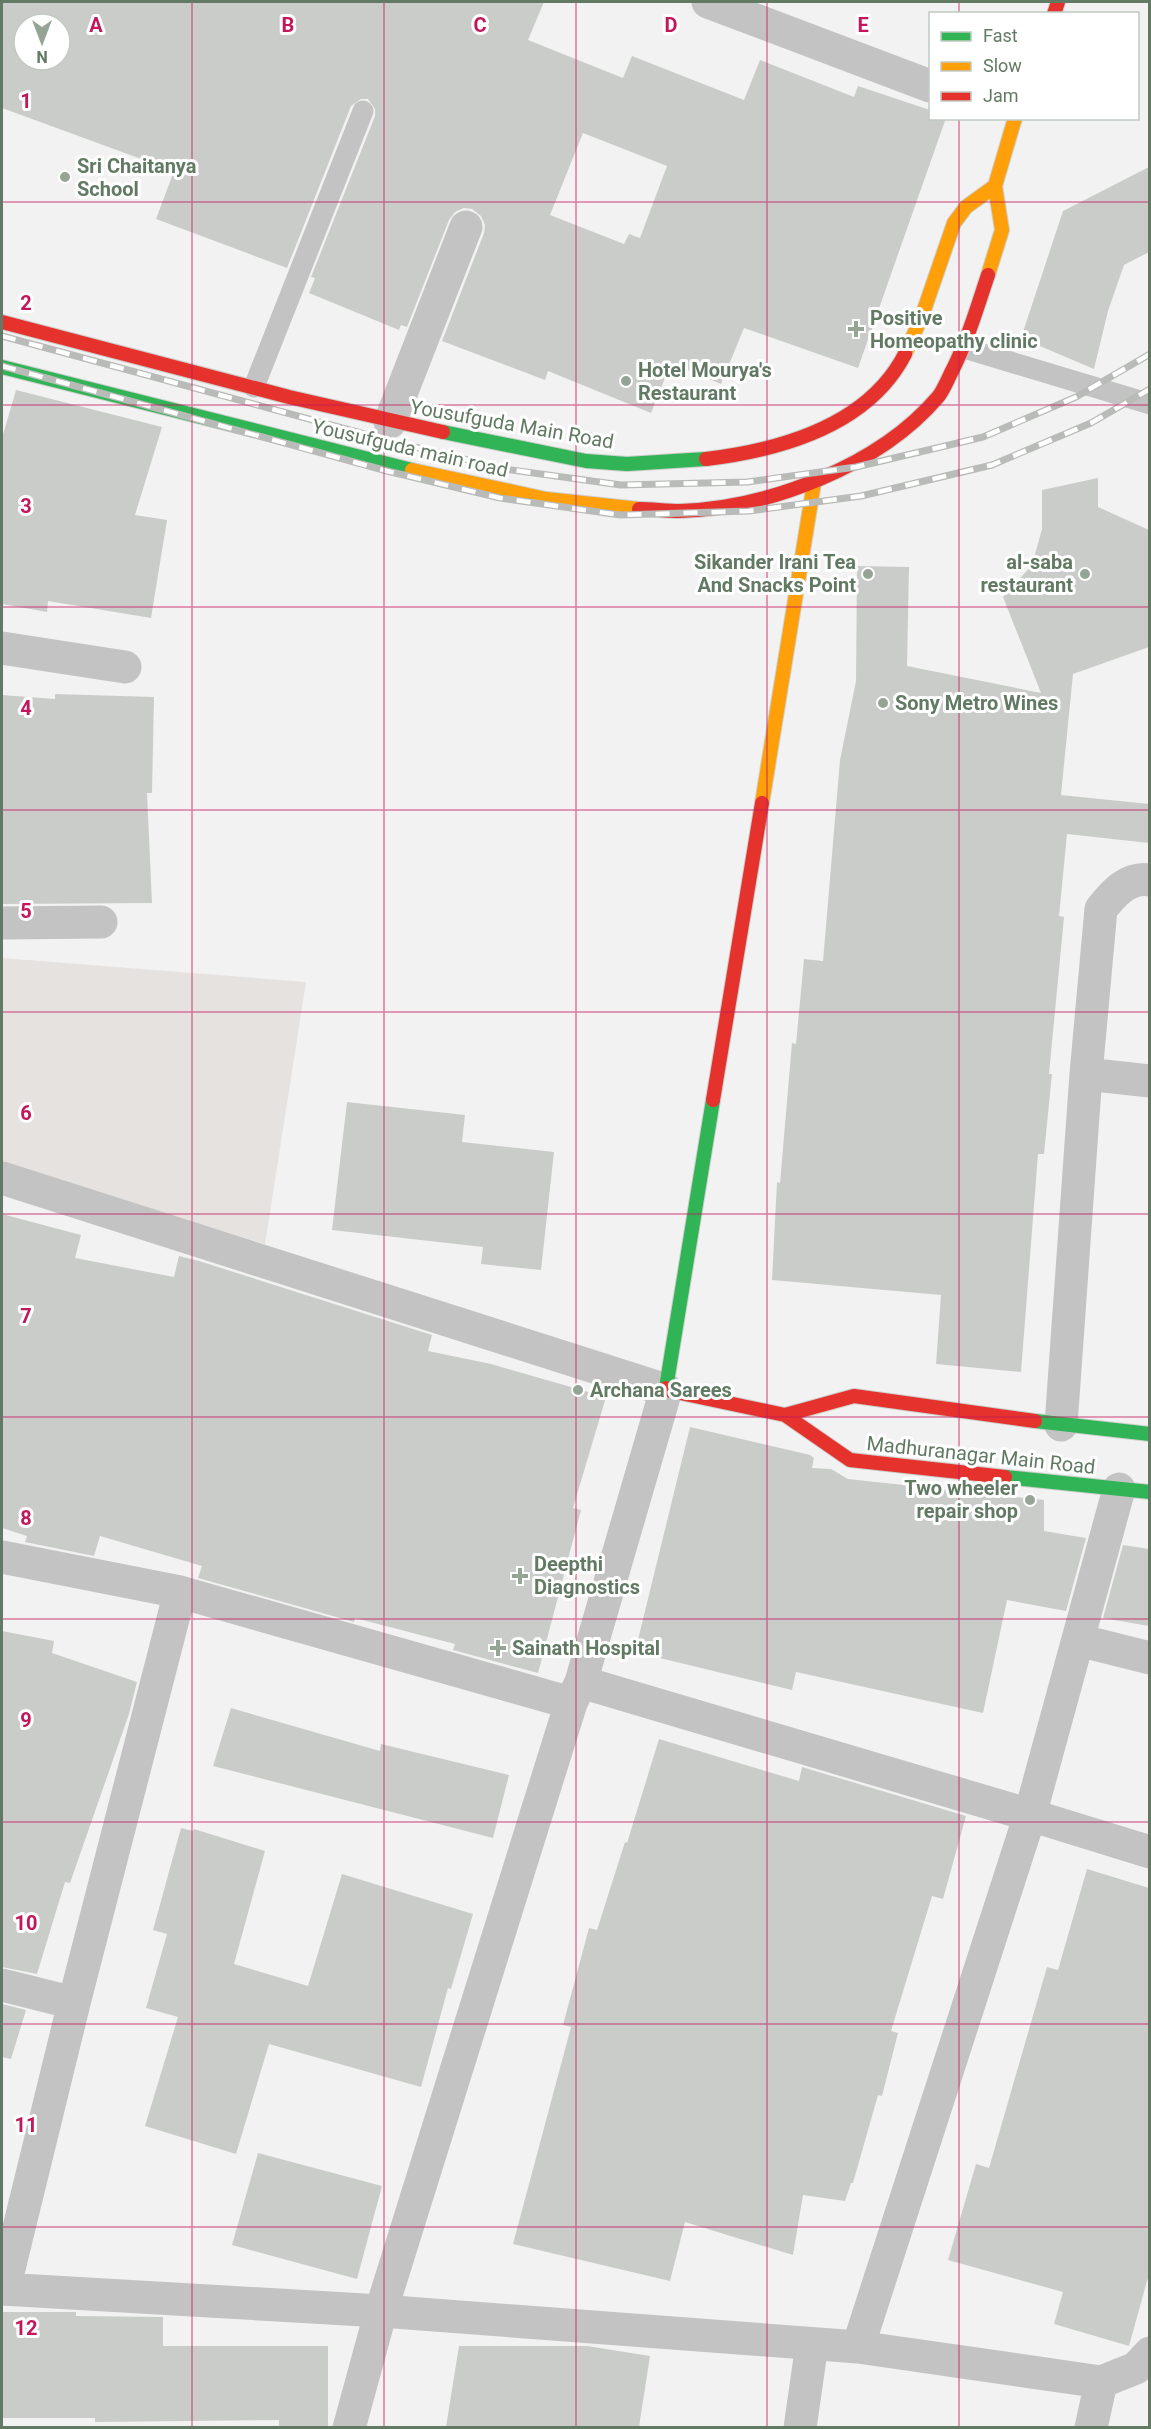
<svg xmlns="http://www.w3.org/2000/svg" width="1151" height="2429" viewBox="0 0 1151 2429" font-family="Roboto,sans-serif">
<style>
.green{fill:#e5e2e0}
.building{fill:#caccca;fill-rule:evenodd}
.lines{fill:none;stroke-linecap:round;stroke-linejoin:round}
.fast-casing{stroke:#cdcfcd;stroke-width:16}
.slow-casing{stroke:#cdcfcd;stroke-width:16}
.jam-casing{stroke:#cdcfcd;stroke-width:16}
.lane{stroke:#c2c3c2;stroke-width:21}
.street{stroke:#c2c3c2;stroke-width:33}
.fast{stroke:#30b455;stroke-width:14}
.slow{stroke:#ff9f0a;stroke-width:14}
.jam{stroke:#e5322d;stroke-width:14}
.rail-casing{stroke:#b8bbb8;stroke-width:7}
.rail{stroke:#fff;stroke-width:4.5;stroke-dasharray:14;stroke-linecap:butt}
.grid{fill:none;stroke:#c2185b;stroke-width:1.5;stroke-opacity:0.55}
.poi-dot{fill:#95a495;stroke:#fff;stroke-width:2}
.labels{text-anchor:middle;stroke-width:6;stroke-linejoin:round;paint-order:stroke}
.poi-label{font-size:20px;font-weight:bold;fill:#627a63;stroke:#fff;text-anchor:start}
.street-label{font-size:20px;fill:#627a63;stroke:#fff}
.grid-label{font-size:20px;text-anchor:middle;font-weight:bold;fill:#c2185b;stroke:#fff;stroke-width:6;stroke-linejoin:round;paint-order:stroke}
</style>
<rect width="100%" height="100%" fill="#f3f2f2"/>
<path class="green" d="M 2,958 L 306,982 L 265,1244 L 2,1164 Z"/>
<path class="building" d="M 2,2 L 544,2 L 528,40 L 623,78 L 632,56 L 744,100 L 760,60 L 854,97 L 858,86 L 930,110 L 930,118 L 946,118 L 858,368 L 744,328 L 721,384 L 671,363 L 651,413 L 548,371 L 545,380 L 442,341 L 484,233 L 485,225 L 481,216 L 472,209 L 464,208 L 455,212 L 449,220 L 407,327 L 401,325 L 399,330 L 309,293 L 315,278 L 311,277 L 375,116 L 375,109 L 368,99 L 361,99 L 351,106 L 287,268 L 156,219 L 174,171 L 2,108 ZM 24,24 L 60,24 L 60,60 L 24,60 ZM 583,133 L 667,166 L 640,238 L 629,234 L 624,244 L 550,215 Z
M 1149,167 L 1149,252 L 1124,265 L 1108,311 L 1094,369 L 1021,338 L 1063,211 Z
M 16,390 L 162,427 L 135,515 L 167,520 L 151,618 L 48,601 L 47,612 L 2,604 L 2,438 Z
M 1098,478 L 1098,507 L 1149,530 L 1149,647 L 1073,674 L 1061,795 L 1149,804 L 1149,843 L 1067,834 L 1059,916 L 1064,917 L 1049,1074 L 1052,1074 L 1044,1154 L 1038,1154 L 1021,1372 L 936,1364 L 941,1295 L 772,1280 L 777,1182 L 780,1183 L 792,1043 L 796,1044 L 804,959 L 823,961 L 840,760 L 856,681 L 857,566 L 909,567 L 907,666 L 1041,693 L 1003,597 L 1032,565 L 1042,529 L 1042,490 Z
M 55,694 L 154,697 L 152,793 L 147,793 L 152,903 L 2,904 L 2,695 L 55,699 Z
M 347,1102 L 465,1115 L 462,1142 L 554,1152 L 541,1270 L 481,1264 L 483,1247 L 332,1230 Z
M 2,1214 L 81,1235 L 75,1258 L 174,1277 L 179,1256 L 199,1261 L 432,1335 L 428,1351 L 491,1364 L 606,1397 L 573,1508 L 581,1510 L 538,1673 L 453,1650 L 455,1644 L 355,1618 L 354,1622 L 198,1578 L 202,1566 L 100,1536 L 94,1556 L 25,1542 L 27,1536 L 2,1528 Z
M 690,1427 L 810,1455 L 814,1458 L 812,1468 L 831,1469 L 848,1479 L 1044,1500 L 1044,1531 L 1086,1538 L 1066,1611 L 1007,1600 L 983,1713 L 796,1672 L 792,1690 L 635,1652 Z
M 1123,1545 L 1149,1549 L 1149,1626 L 1103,1618 Z
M 2,1631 L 54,1641 L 52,1653 L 137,1682 L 129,1714 L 70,1883 L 65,1882 L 37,1974 L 2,1967 Z
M 231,1708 L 380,1751 L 381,1744 L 509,1775 L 493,1838 L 213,1766 Z
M 659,1739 L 799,1781 L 802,1767 L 966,1816 L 943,1899 L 932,1896 L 891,2031 L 898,2033 L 882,2096 L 878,2095 L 853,2183 L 851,2183 L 845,2201 L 803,2195 L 793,2255 L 685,2222 L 670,2281 L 513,2244 L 571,2027 L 563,2025 L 589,1928 L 597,1930 L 625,1842 L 627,1843 Z
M 181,1828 L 193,1831 L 194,1829 L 265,1851 L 234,1964 L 308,1986 L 342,1874 L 473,1914 L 451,1989 L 448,1988 L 421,2087 L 269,2044 L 236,2154 L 145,2126 L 178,2017 L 146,2008 L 167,1934 L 153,1930 Z
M 1087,1869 L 1149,1888 L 1149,2274 L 1129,2346 L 1054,2324 L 1063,2292 L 948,2260 L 976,2164 L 989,2168 L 1047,1967 L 1058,1970 Z
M 2,2004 L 26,2010 L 11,2059 L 2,2057 Z
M 258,2153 L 382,2186 L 357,2279 L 232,2245 Z
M 2,2312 L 76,2312 L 76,2316 L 163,2317 L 163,2346 L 328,2346 L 328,2427 L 279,2427 L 279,2420 L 95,2422 L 95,2418 L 2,2418 Z
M 459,2346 L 587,2346 L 650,2356 L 639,2427 L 446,2427 Z"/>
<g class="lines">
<g class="fast-casing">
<path id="fast" d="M 2,367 L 412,470
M 443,432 L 586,461 L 627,464 L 706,459
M 666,1388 L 713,1100
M 1035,1421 L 1150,1434
M 1005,1477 L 1150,1492"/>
</g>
<g class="slow-casing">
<path id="slow" d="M 988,275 L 1002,230 L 995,186 L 1015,118
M 905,354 L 922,316 L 954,223 L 966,207 L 995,186
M 412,470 L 546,499 L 639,509
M 762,803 L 814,483"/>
</g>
<g class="jam-casing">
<path id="jam" d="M 1054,14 L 1058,2
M 2,322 L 289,397 L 443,432
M 706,459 C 781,450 868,426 905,354
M 639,509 C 652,509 666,511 680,511 C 769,508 879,466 938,397 C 943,391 947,381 951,373 C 967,342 977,308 988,275
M 713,1100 L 762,803
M 666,1388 L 666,1390 L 785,1415 L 850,1460 L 1005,1477
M 785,1415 L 854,1396 L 1035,1421"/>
</g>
<path class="lane" d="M 964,348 L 1150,404
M 254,387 L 363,111"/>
<path class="street" d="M 708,2 L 930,86
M 390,422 L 466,227
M 2,648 L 125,667
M 2,923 L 101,922
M 1086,1074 L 1150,1081
M 2,1178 L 666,1390 L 581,1682 L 571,1703 L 381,2311 L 349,2428
M 1061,1425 L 1086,1074 L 1101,909 C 1113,894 1128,876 1150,880
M 2,1557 L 180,1592 L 571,1703
M 1078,1640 L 1150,1658
M 581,1682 L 1030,1815 L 1150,1852
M 2,1985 L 74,2003
M 2,2289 L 381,2311 L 858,2347 L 1101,2382 L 1091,2428
M 4,2289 L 74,2003 L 180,1592
M 858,2347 L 1030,1815 L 1119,1489
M 1101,2382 L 1136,2368 L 1150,2353
M 800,2428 L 812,2344"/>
<use href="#fast" class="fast"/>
<use href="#slow" class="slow"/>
<use href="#jam" class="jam"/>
<g class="rail-casing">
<path id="rail" d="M 2,336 L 394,442 L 505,469 L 621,485 L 747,482 L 856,467 L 983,437 L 1076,397 L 1150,354
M 2,366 L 387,471 L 500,498 L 620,515 L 749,511 L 861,496 L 992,465 L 1091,423 L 1150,389"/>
</g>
<use href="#rail" class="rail"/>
</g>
<path class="grid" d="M 192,2 L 192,2428M 384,2 L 384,2428M 576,2 L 576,2428M 767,2 L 767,2428M 959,2 L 959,14M 959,118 L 959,2428M 2,202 L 1150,202M 2,405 L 1150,405M 2,607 L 1150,607M 2,810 L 1150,810M 2,1012 L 1150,1012M 2,1214 L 1150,1214M 2,1417 L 1150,1417M 2,1619 L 1150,1619M 2,1822 L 1150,1822M 2,2024 L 1150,2024M 2,2227 L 1150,2227"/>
<g class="poi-dot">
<circle cx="65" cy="177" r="6"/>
<path d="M853 320h6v6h6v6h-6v6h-6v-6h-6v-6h6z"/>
<circle cx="626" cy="381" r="6"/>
<circle cx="868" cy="574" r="6"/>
<circle cx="1085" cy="574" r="6"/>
<circle cx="883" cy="703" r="6"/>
<circle cx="578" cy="1390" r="6"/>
<circle cx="1030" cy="1500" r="6"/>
<path d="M517 1567h6v6h6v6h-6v6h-6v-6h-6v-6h6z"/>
<path d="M495 1639h6v6h6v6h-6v6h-6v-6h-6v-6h6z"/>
</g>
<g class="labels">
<g class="poi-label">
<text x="77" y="173">Sri Chaitanya<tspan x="77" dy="23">School</tspan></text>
<text x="870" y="325">Positive<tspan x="870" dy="23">Homeopathy clinic</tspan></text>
<text x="638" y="377">Hotel Mourya's<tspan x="638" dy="23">Restaurant</tspan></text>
<text x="856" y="569" text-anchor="end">Sikander Irani Tea<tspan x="856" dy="23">And Snacks Point</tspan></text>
<text x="1073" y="569" text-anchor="end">al-saba<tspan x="1073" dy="23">restaurant</tspan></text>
<text x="895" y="710">Sony Metro Wines</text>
<text x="590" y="1397">Archana Sarees</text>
<text x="1018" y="1495" text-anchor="end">Two wheeler<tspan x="1018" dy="23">repair shop</tspan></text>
<text x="534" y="1571">Deepthi<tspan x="534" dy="23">Diagnostics</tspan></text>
<text x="512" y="1655">Sainath Hospital</text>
</g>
<g class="street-label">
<text transform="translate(512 424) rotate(10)" y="7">Yousufguda Main Road</text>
<text transform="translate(410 448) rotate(13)" y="7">Yousufguda main road</text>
<text transform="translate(981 1455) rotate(6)" y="7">Madhuranagar Main Road</text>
</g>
</g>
<g class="grid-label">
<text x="96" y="32">A</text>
<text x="288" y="32">B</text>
<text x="480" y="32">C</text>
<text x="671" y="32">D</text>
<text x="863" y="32">E</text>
<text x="26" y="108">1</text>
<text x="26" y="310">2</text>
<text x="26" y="513">3</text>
<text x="26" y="715">4</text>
<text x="26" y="918">5</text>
<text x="26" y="1120">6</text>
<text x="26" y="1323">7</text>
<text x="26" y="1525">8</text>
<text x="26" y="1727">9</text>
<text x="26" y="1930">10</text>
<text x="26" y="2132">11</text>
<text x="26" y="2335">12</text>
</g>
<rect width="1151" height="2429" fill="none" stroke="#627a63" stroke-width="6"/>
<rect x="929" y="12" width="210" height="108" fill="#ffffff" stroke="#c0cac1" stroke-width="1.5"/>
<rect x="941" y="32" width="30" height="9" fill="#30b455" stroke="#c0cac1" stroke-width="1.5"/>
<text x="983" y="42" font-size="18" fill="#627a63">Fast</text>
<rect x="941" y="62" width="30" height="9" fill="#ff9f0a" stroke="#c0cac1" stroke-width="1.5"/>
<text x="983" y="72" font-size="18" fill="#627a63">Slow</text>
<rect x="941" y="92" width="30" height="9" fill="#e5322d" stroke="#c0cac1" stroke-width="1.5"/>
<text x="983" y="102" font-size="18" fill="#627a63">Jam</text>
<g transform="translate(42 42) rotate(180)"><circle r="28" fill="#ffffff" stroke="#c0cac1" stroke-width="1.5"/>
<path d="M0-4.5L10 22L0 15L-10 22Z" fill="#95a495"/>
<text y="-9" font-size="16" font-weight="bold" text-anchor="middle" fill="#627a63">N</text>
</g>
</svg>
